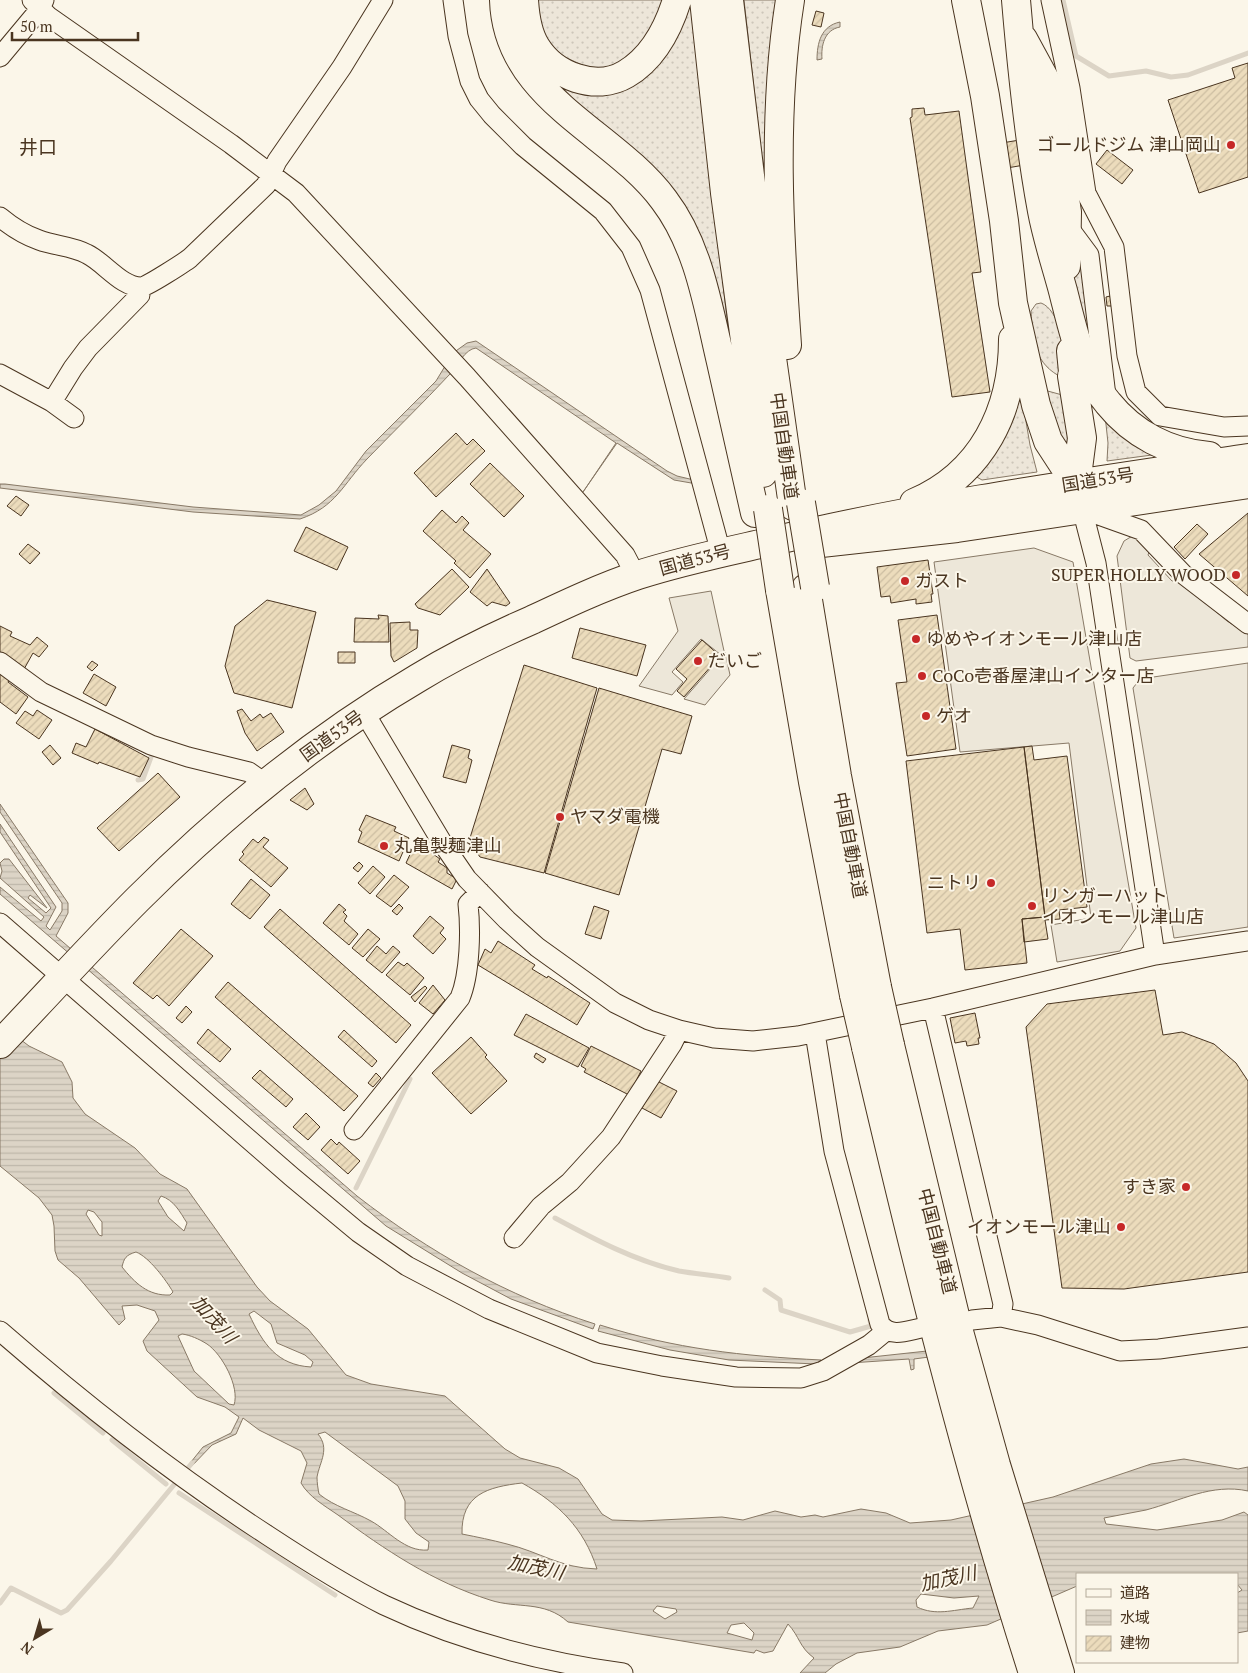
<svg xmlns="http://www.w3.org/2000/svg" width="1248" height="1673" viewBox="0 0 1248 1673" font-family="'PT Serif','Noto Sans JP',serif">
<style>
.grass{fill:url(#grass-dots);stroke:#887966}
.parking{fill:#ede7d9;stroke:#887966}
.water{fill:url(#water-rules);stroke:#887966;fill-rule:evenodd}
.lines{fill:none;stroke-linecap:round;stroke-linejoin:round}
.stream{stroke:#dcd4c6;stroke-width:5}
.building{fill:url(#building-hatch);stroke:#4a3520}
.minor-casing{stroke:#4a3520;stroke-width:21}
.highway-casing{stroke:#4a3520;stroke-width:30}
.minor{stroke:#fbf6e9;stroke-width:19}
.highway{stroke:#fbf6e9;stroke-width:28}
.highway-bridge-casing{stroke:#4a3520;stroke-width:30;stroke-linecap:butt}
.highway-bridge{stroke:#fbf6e9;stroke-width:28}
.poi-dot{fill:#c62828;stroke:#fbf6e9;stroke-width:2}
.labels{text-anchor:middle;stroke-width:4;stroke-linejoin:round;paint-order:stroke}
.poi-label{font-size:18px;fill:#4a3520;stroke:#fbf6e9;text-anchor:start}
.street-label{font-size:18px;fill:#4a3520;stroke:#fbf6e9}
.neighbourhood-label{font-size:19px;fill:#4a3520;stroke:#fbf6e9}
.water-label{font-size:19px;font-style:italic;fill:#4a3520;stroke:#fbf6e9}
</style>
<defs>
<pattern id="grass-dots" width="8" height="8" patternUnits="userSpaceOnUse" patternTransform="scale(1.25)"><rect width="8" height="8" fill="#ede6d9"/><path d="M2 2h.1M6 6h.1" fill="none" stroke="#cdc6ba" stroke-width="1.8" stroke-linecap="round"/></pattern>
<pattern id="water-rules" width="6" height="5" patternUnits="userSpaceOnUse" patternTransform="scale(1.25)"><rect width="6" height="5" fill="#dcd4c6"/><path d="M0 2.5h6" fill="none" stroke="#beb7aa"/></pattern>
<pattern id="building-hatch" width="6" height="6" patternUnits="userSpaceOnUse" patternTransform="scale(1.25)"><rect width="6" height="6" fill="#ecdcbc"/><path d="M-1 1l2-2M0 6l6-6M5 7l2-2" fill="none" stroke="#ccbda1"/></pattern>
</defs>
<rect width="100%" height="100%" fill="#fbf6e9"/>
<path class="grass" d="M 535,0 L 668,0 L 649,40 L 621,63 L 605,69 L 591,69 L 556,53 L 544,38 Z
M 689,0 L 690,0 L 732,362 L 716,307 L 612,138 L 533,60 L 593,91 Z
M 744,0 L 781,0 L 776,282 Z
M 1073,257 L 1080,257 L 1096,356 L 1073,289 Z
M 1041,303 C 1059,309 1066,351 1072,368 L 1063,378 C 1034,364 1033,341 1031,311 L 1036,304 Z
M 1044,390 L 1066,396 L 1072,437 L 1069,458 Z
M 1021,392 L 1030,445 L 1037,472 L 982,480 L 975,476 C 999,450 1012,426 1021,392 Z
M 1105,415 L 1154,449 L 1152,455 L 1107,461 L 1108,443 Z"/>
<path class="parking" d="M 1134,535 L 1149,552 L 1148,555 L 1172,581 L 1179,580 L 1227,621 L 1248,634 L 1248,647 L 1136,661 L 1130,658 L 1117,556 L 1124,541 Z
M 1034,548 L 1073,562 L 1136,928 L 1120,951 L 1057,962 L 1051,925 L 1091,918 L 1069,743 L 960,752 L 934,562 Z
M 711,591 L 724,651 L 721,655 L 701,639 L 672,672 L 683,682 L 672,695 L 639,686 L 678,631 L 669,598 Z
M 725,652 L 730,675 L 705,705 L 684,699 Z
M 1248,663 L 1248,927 L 1174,938 L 1133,688 L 1140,679 Z"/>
<path class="water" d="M 840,22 L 840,27 C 824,30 821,46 822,59 L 817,60 C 817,43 821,26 840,22 Z
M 476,341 L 667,471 L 677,476 L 694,480 L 697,484 L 674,480 L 617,443 L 583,492 L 616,443 L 476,348 C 465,349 457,366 450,374 C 423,403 394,431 367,459 C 343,484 336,507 300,519 L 193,512 L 0,488 L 0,484 L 5,484 L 193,507 L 301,515 L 319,505 L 336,491 L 366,451 L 436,381 L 453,353 L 467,343 Z
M 0,804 L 68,903 L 68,913 L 56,936 L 357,1196 C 429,1252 507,1296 595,1324 L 593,1329 L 511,1299 L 462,1273 L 386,1226 L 0,894 L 0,887 L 41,921 L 44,917 L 0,878 L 2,871 L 0,863 L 4,859 L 9,859 L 47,908 L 30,895 L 28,898 L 46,913 L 51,908 L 0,832 L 0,824 L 56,907 L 46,926 L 50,930 L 62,911 L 62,903 L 0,812 Z
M 0,1024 L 29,1046 L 62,1062 L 72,1082 L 73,1098 L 85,1114 L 135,1148 L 160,1174 L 187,1189 L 257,1287 L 270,1301 L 308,1329 L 346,1375 L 371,1384 L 445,1396 L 505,1449 L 520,1458 L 559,1468 L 578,1479 L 602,1514 L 612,1520 L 641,1521 L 722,1517 L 743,1520 L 775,1511 L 801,1517 L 815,1515 L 823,1517 L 861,1509 L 886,1513 L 910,1523 L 951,1520 L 1053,1497 L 1151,1464 L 1184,1459 L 1238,1469 L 1248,1467 L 1248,1491 C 1212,1483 1180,1501 1146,1510 C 1132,1513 1118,1515 1104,1518 L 1106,1524 L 1157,1530 L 1222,1520 L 1244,1512 L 1248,1515 L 1248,1631 L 1237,1633 L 1237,1593 L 1242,1590 L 1237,1584 L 1237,1574 L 1077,1574 L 1077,1586 L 987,1625 L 938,1631 L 900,1647 L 857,1653 L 836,1664 L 825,1673 L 800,1673 L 814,1658 C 799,1647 800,1637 788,1624 L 773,1651 L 764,1653 L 756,1650 L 754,1653 L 568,1622 C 544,1600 517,1609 490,1600 C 433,1582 385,1550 338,1515 C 325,1506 309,1497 301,1483 L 307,1463 L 301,1451 L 259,1430 L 243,1418 L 236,1434 L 212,1445 L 189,1469 L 187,1467 L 203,1447 L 231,1433 L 239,1417 L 225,1407 L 197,1397 L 147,1351 L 143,1341 L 159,1320 L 155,1311 L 137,1305 L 122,1306 L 125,1319 L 119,1325 L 79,1278 L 58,1260 L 55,1251 L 54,1226 L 52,1215 L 39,1198 L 0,1166 ZM 161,1196 C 174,1200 180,1212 187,1223 L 184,1231 L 168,1217 L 158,1201 ZM 88,1210 L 94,1212 L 102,1222 L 102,1236 L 99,1235 L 86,1214 ZM 136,1252 C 149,1257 166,1280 173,1292 L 170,1295 C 148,1296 135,1283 122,1267 C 124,1258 126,1255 136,1252 ZM 254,1311 L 271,1324 L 277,1343 L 305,1355 L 313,1362 L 311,1367 C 277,1365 263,1344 249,1314 ZM 182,1334 C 190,1335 199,1339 207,1344 C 222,1354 240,1387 234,1405 L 229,1404 L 194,1371 L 178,1336 ZM 325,1432 L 398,1486 L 405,1501 L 405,1519 L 416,1533 L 429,1542 L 428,1550 C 405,1552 389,1531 371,1521 C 353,1511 335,1507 319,1494 C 318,1489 317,1483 317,1477 C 320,1461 330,1449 318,1434 ZM 522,1483 C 558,1503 584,1528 597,1569 C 560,1568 540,1552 507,1544 C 492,1540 477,1537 462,1534 C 461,1494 488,1487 522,1483 ZM 921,1594 L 954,1598 L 979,1596 L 973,1608 C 952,1610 936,1616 917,1607 L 916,1600 ZM 657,1606 L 676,1609 L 677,1612 L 665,1619 L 653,1611 ZM 744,1623 L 754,1633 L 752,1640 L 727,1633 L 731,1625 Z
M 600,1325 C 676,1349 742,1356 821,1360 L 816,1364 L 729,1360 L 670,1350 L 598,1331 Z
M 927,1351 L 929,1357 L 914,1359 L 914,1369 L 911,1370 L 909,1359 L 850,1363 L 853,1359 Z"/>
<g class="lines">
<path class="stream" d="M 1063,0 L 1076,56 L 1109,76 L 1146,71 L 1171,77 L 1188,75 L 1248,53
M 138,780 L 143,779 L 154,749
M 356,1188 L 410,1079
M 555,1218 C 594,1239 635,1261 679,1271 C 696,1274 712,1275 729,1278
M 765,1290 L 780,1300 L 781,1310 L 850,1332 L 871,1326 L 870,1320
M 54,1393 L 103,1433
M 112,1440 L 166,1484
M 179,1493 L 335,1595
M 0,1603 L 11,1588 L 61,1613 L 67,1610 L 111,1561 L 192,1463"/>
</g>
<path class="building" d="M 816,11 L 824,13 L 821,27 L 812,25 Z
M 1248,63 L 1248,177 L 1199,193 L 1168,100 L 1235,78 L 1232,68 Z
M 924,108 L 925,115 L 959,111 L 981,272 L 972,273 L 990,392 L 952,397 L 910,118 L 912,117 L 912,109 Z
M 1061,133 L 1066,158 L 995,170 L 990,145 Z
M 1107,150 L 1133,170 L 1122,184 L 1096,164 Z
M 1110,296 L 1112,306 L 1107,306 L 1106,297 Z
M 456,433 L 467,445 L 473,439 L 485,451 L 436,497 L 414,473 Z
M 490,463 L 524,496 L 504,517 L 470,484 Z
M 16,496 L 29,505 L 21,516 L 7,506 Z
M 442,510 L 456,523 L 462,516 L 469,523 L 463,530 L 491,554 L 470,578 L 454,563 L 456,561 L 423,531 Z
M 1248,513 L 1248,596 L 1199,554 Z
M 1197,524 L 1208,534 L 1185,559 L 1174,547 Z
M 306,527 L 348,547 L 337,570 L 294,551 Z
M 28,544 L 40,553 L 30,564 L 19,554 Z
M 928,560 L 933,594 L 931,594 L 932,602 L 916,604 L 916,599 L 891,603 L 890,596 L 881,597 L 877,567 Z
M 452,569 L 469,587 L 440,615 L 418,608 L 415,604 Z
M 487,569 L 510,603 L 506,606 L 492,602 L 487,606 L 470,592 Z
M 267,600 L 316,612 L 292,708 L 234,693 L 225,666 L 235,626 Z
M 378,615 L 388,616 L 389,642 L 354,642 L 355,618 L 379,619 Z
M 937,615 L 956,749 L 907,756 L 896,683 L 907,682 L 898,620 Z
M 410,622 L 410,630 L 418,630 L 417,648 L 394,662 L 391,656 L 390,623 Z
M 0,626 L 12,632 L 10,636 L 30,645 L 37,637 L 48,646 L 39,657 L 33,653 L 23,671 L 0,655 Z
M 580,628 L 646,645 L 637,676 L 572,658 Z
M 702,640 L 720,656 L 684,697 L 677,691 L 687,679 L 676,669 Z
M 338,652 L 355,652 L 355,663 L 338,663 Z
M 92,661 L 98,665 L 92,671 L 87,667 Z
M 524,665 L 597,688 L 544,873 L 480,857 L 469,841 Z
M 0,671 L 10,679 L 8,682 L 28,697 L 16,714 L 0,702 Z
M 94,674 L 116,687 L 106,706 L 83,693 Z
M 599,688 L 692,716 L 681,754 L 662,749 L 619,895 L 545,873 Z
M 242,709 L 251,721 L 260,714 L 263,718 L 271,713 L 284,732 L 257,751 L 245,733 L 237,711 Z
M 37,710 L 52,720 L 39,739 L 16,723 L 25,711 L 33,716 Z
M 95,729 L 149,758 L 140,777 L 99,762 L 98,764 L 72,753 L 76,743 L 86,747 Z
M 50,745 L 61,758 L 53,765 L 42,752 Z
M 452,745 L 470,750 L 468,758 L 472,760 L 466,783 L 443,777 Z
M 1032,746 L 1034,760 L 1067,756 L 1087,907 L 1059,910 L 1060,919 L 1045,920 L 1048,939 L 1024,942 L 1022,919 L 1045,917 L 1024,747 Z
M 1024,747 L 1045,917 L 1022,919 L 1027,963 L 965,970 L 960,929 L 927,933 L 906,761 Z
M 158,773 L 180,797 L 119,851 L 97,828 Z
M 305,788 L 314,804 L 307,810 L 290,800 Z
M 366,815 L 396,827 L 394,831 L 409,838 L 399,861 L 358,842 L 362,832 L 359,830 Z
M 264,837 L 269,840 L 263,847 L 288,868 L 271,887 L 239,860 L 244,854 L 242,852 L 253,839 L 258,843 Z
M 413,848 L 422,854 L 426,849 L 440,859 L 438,862 L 447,868 L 447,873 L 457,879 L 452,889 L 406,863 Z
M 359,862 L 363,866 L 358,872 L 353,868 Z
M 373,866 L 385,877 L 370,894 L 358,883 Z
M 394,875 L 409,887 L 391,907 L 376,896 Z
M 251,879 L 270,895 L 250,919 L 231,904 Z
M 339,904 L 346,910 L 343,912 L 347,916 L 344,921 L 358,934 L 349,945 L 323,923 Z
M 399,904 L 403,908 L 397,915 L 392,911 Z
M 594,906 L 609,911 L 601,939 L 585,934 Z
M 280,909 L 411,1025 L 396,1043 L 264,927 Z
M 430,916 L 444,928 L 440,933 L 446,939 L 433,954 L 413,936 Z
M 181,929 L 213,956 L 169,1006 L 157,995 L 153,999 L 133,983 Z
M 368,929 L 380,939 L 363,957 L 352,948 Z
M 498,941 L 535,965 L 532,969 L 547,978 L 548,976 L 590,1003 L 577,1025 L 478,965 L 485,949 L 491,953 Z
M 377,946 L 386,954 L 393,946 L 400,952 L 382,973 L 366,960 Z
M 398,962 L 404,966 L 407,963 L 424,978 L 410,995 L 386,975 Z
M 228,982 L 358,1096 L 344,1111 L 215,997 Z
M 433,985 L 445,1000 L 433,1014 L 419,1003 Z
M 425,986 L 427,988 L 415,1002 L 411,997 Z
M 1155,990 L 1163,1035 L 1182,1032 L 1214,1044 L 1236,1063 L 1248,1081 L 1248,1272 L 1124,1289 L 1062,1288 L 1026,1027 L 1047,1004 Z
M 186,1006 L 192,1012 L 182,1023 L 176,1018 Z
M 975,1013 L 980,1038 L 978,1038 L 979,1044 L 967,1046 L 966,1041 L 955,1043 L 950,1018 Z
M 526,1014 L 589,1048 L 578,1067 L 514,1035 Z
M 208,1029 L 231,1049 L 220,1062 L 197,1043 Z
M 344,1030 L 377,1061 L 372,1067 L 338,1037 Z
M 471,1037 L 487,1055 L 485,1057 L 507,1081 L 471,1114 L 432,1073 Z
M 591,1046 L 641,1071 L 629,1095 L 584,1072 L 586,1069 L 581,1066 Z
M 536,1053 L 546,1059 L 543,1063 L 534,1057 Z
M 260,1070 L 293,1099 L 286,1107 L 252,1078 Z
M 376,1073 L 381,1078 L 373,1087 L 368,1083 Z
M 657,1081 L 677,1091 L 661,1118 L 642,1108 Z
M 306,1113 L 320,1127 L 308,1140 L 293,1127 Z
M 331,1139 L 337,1145 L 339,1142 L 360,1161 L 348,1174 L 321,1150 Z"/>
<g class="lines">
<g class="minor-casing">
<path id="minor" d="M 32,0 L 48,16 L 231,144 L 296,193 L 467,377 L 625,555 L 636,576
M 453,0 L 458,36 L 470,81 L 479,99 L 492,115 L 523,146 L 603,211 L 631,247 L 650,290 L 721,553
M 1051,0 L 1070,88 L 1086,193 L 1114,247 L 1127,356 L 1136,392 L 1160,416 L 1224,427 L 1248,426
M 0,57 L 40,9 L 44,0
M 0,217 C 12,227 25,235 39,240 C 55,246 73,246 87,254 C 104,262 122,288 142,287 C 146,287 185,262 190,258 L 266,185 L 277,161 L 342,67 L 383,0
M 1066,224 L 1089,255 L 1106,396
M 0,374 L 52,402 L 74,418
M 52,402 L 73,368 L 88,348 L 140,295 L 140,288
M 1079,497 L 1096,563 L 1155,955
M 1085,510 L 1141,530 L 1183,574 L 1248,624
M 0,662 L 41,692 L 151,745 L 188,757 L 249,772 L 266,784
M 364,712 L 443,844 L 467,879 L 507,920 L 537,947 L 615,1003 L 649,1020 L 679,1030 L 714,1038 L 753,1041 L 798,1036 L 933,1008 L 1155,955 L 1248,941
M 0,923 L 292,1177 L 358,1232 L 407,1266 L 489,1309 L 597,1353 L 662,1366 L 736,1377 L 801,1378 L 823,1371 L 869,1345 L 886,1331
M 933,1008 L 1003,1304 L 1001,1317 L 972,1320
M 815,1033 L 834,1151 L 880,1324 C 891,1338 906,1331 921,1328
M 354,1130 L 460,998 C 470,974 471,930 468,904 L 480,892
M 514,1238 L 541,1206 L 570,1182 L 611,1137 L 672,1044 L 679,1030
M 1001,1317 L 1038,1325 L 1120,1351 L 1159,1349 L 1248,1337
M 0,1331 C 85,1405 173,1474 267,1535 C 305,1560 344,1585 384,1605 C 458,1640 543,1662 623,1673"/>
</g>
<g class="highway-casing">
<path id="highway" d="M 504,0 C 507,99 613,131 664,200 C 699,246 708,307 721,362 C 732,413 744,463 755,513
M 524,0 C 525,16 527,33 536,47 C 554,76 596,92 626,74 C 653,58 668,29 677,0
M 704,0 L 725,193 L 763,473
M 729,0 L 771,351 L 793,506
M 966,0 L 985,96 L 1004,221 L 1013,303 L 1036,405 L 1048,441 L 1076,484
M 1016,0 C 1022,71 1029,141 1042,211 C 1047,238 1056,265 1063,291 C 1073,330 1081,372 1108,403 C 1133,434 1169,453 1209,456
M 1023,39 L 1048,85 L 1067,212 L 1066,266
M 787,345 C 779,231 772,114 790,0
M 1071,351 L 1075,393
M 1072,376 L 1082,438 L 1076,484
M 914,503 C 982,474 1013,411 1013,339
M 821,543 L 957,528 L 1248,484
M 806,588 L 837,776 L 877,987
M 780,590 L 813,782 L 854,995
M 0,1044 C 46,996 91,946 138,899 C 221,816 316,738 418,678 C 454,656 493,637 532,620 C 566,604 602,587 638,575 C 681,561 725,552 769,542 C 927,504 1088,482 1248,458
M 890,1045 L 958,1328 L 996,1465 L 1060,1673
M 866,1047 C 915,1257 967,1467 1033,1673"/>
</g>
<use href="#minor" class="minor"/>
<use href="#highway" class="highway"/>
<g class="highway-bridge-casing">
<path id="highway-bridge" d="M 801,503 L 815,587
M 768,509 L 780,590
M 877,987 L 890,1045
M 854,995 L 866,1047"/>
</g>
<use href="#highway-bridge" class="highway-bridge"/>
</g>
<g class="poi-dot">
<circle cx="1231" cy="145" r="5"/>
<circle cx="1236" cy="575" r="5"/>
<circle cx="905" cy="581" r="5"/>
<circle cx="916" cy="639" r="5"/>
<circle cx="698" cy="661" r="5"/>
<circle cx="922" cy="676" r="5"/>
<circle cx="926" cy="716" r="5"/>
<circle cx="560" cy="817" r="5"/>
<circle cx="384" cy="846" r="5"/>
<circle cx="991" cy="883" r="5"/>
<circle cx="1032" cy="906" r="5"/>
<circle cx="1186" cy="1187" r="5"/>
<circle cx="1121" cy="1227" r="5"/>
</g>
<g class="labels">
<g class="poi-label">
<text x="1221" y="151" text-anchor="end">ゴールドジム 津山岡山</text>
<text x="1226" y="581" text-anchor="end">SUPER HOLLY WOOD</text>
<text x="915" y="587">ガスト</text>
<text x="926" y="645">ゆめやイオンモール津山店</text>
<text x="708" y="667">だいご</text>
<text x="932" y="682">CoCo壱番屋津山インター店</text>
<text x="936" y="722">ゲオ</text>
<text x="570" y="823">ヤマダ電機</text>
<text x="394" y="852">丸亀製麺津山</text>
<text x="981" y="889" text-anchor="end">ニトリ</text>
<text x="1042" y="902">リンガーハット<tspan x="1042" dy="21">イオンモール津山店</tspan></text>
<text x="1176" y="1193" text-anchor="end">すき家</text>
<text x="1111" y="1233" text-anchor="end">イオンモール津山</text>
</g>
<g class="street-label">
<text transform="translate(784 446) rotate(82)" y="6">中国自動車道</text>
<text transform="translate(1098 480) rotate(-9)" y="6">国道53号</text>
<text transform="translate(695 560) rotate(-15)" y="6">国道53号</text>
<text transform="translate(332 736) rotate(-36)" y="6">国道53号</text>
<text transform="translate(850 845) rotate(79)" y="6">中国自動車道</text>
<text transform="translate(937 1241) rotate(76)" y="6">中国自動車道</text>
</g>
<g class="neighbourhood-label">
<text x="38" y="154">井口</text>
</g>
<g class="water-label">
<text transform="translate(214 1319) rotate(48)" y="7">加茂川</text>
<text transform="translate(536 1567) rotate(12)" y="7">加茂川</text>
<text transform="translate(948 1578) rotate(-12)" y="7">加茂川</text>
</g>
</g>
<rect x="1076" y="1573" width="162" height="90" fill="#fbf6e9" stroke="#b4a999"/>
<rect x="1086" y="1589" width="25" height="8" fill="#fbf6e9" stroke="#b4a999"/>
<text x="1120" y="1598" font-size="15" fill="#4a3520">道路</text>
<rect x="1086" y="1610" width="25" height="15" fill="url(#water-rules)" stroke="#b4a999"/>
<text x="1120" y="1623" font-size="15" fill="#4a3520">水域</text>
<rect x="1086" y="1636" width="25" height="15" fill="url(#building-hatch)" stroke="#b4a999"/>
<text x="1120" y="1648" font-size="15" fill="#4a3520">建物</text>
<g transform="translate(35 1638) rotate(218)" stroke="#fbf6e9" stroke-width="4" paint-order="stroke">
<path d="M0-4L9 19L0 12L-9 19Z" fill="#4a3520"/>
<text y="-8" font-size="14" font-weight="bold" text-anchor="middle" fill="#4a3520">N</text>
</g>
<path d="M12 32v8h126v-8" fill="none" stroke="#4a3520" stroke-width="2.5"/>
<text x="20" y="32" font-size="15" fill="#4a3520" stroke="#fbf6e9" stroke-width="4" paint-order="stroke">50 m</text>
</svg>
